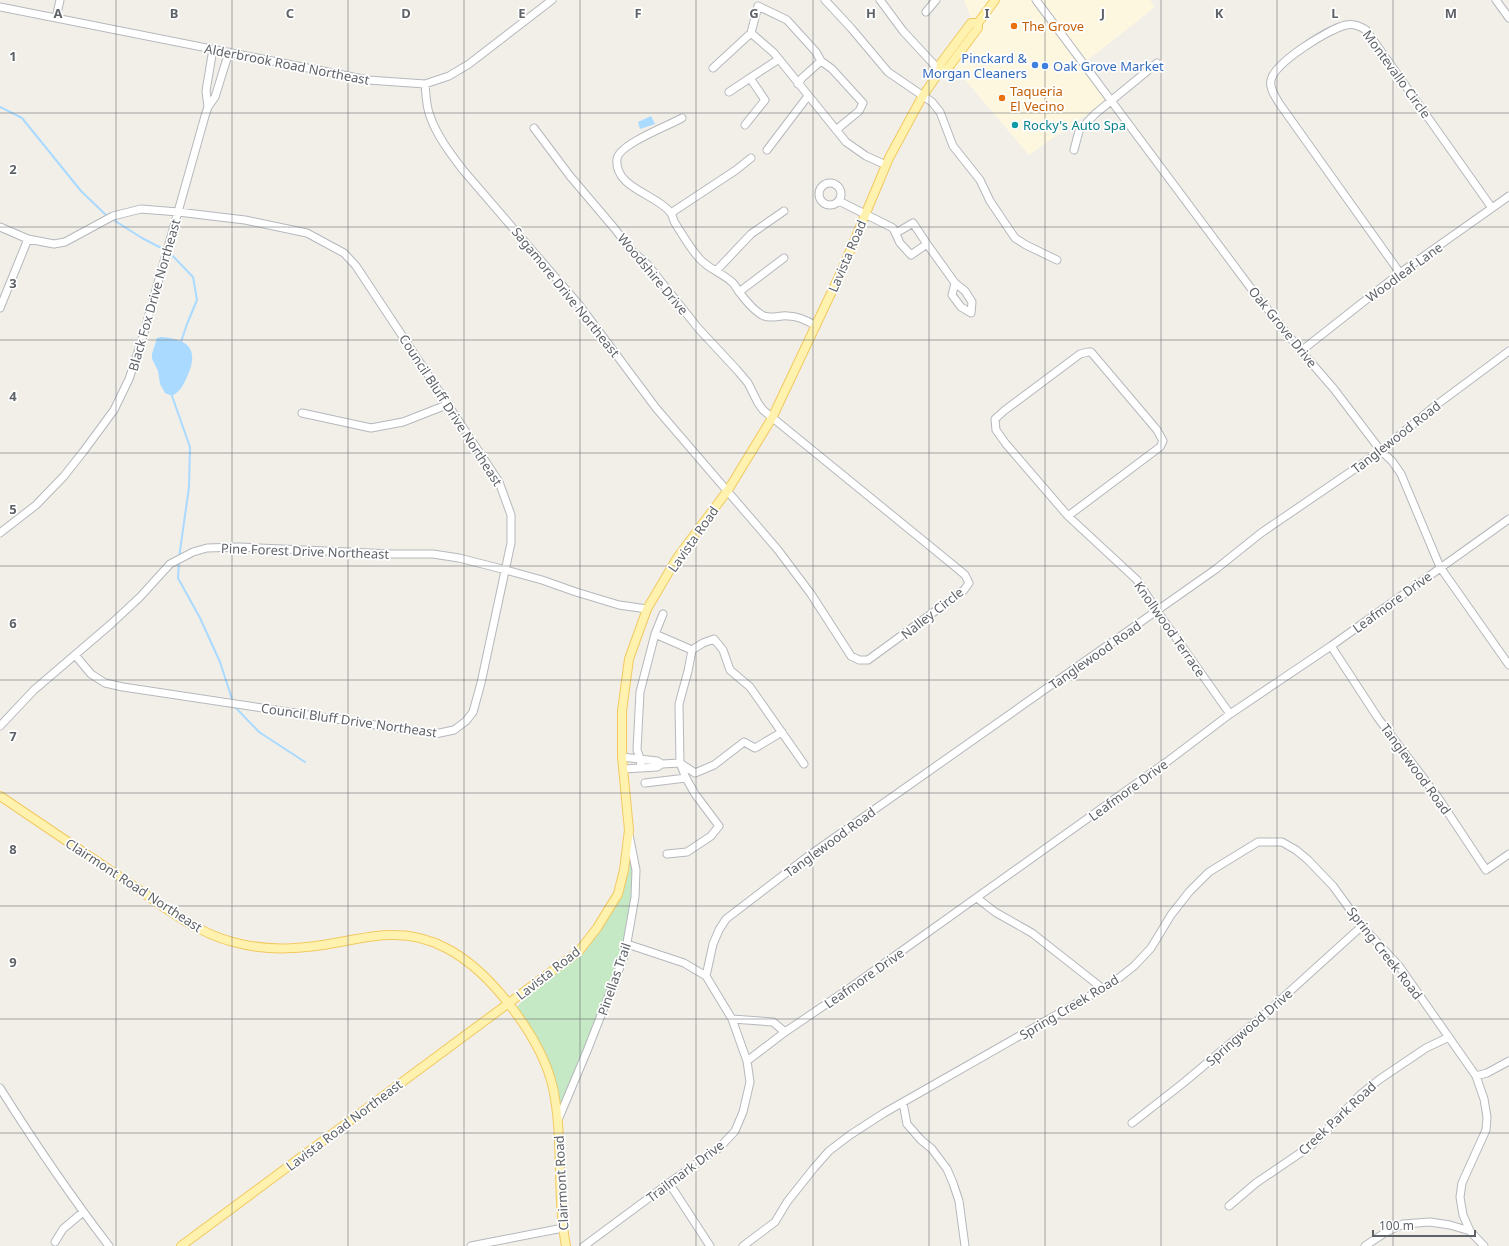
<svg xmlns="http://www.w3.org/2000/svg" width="1509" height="1246" viewBox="0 0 1509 1246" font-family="'Noto Sans',sans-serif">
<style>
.commercial{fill:#fef7e0}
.green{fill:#c5e8c5}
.water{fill:#aadaff}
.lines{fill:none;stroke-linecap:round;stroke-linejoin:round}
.stream{stroke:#aadaff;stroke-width:2}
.minor-casing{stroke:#b5b8bc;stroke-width:9}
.major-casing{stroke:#f2c960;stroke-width:10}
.minor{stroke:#fff;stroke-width:7}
.major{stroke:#fff2af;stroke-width:8}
.grid{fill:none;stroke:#5f6368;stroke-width:1;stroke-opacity:0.55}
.food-dot{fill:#e8710a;stroke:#fff;stroke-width:1.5}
.shop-dot{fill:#3f7fe0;stroke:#fff;stroke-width:1.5}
.culture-dot{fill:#0f9aa8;stroke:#fff;stroke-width:1.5}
.labels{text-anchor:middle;stroke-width:3.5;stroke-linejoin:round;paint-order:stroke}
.food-label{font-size:13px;fill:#c56008;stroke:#fff;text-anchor:start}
.shop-label{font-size:13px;fill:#366cbe;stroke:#fff;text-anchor:end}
.street-label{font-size:13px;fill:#5f6368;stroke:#fff}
.culture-label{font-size:13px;fill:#0d838f;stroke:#fff;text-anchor:start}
.grid-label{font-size:13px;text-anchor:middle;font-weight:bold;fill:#5f6368;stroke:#fff;stroke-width:3.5;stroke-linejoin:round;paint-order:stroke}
</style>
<rect width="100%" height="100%" fill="#f1efe8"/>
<path class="commercial" d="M 964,0 L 1150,0 L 1155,7 L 1084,63 L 1108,99 L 1029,155 L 949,61 L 973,23 Z"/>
<path class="green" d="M 629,830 L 636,870 L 627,944 L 561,1107 L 537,1046 L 513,1011 L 551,971 L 579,951 L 618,894 Z"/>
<path class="water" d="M 651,116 L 655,124 L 640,129 L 638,122 Z
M 161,337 C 188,339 200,349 187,377 C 183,385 181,391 172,396 L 165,393 L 160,384 L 158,371 L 152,359 L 152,354 L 157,338 Z"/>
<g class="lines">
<path class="stream" d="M 0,107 L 22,118 L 81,191 L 108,217
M 112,219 L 142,238 L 165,250
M 169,252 L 193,277 L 197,300 L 187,324 L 181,342
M 172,396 L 190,447 L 189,487 L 179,558
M 179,562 L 178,578 L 200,618 L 220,662 L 233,702
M 234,706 L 259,732 L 305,762"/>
<g class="minor-casing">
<path id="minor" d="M 825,0 L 851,28 L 888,72 L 932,102 L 940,112 L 953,146 L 980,180 L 990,201 L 1015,238 L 1026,245 L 1057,260
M 880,0 L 903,31 L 940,71
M 1036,0 L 1250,287 L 1301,351 L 1334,389 L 1381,451 L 1392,461 L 1401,474 L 1440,567 L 1509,665
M 1496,0 L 1509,18
M 0,7 L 368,80 L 425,84 L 449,76 L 469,64 L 552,0
M 926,12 L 936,0
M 56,18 L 60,0
M 821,61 L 832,69 L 863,103 L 859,111 L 836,130
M 713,68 L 751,33
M 425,84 C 426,94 426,106 430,116 C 437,136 450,153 463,170 L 580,306 L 656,408 L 778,550 L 811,594 L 851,656 L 859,660 L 868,660 L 964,590 L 969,583 L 965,575 L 958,569 L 763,410 L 758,403 L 748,383 L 737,370 L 698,328 L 647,264 L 630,249 L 615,229 L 570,176 L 534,128
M 798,84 L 802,78 L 821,61 L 816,52 L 787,20 L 758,6 L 751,33 L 774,53 L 846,142 L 866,156 L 886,165
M 729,92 L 750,78
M 208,107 L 206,91 L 213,49
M 682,118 C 668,126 619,144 617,159 C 614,188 656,194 670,212 C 673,215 673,220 675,223 C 682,234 690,248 699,258 C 708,269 723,273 733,283 C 736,286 737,290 740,293 C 746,301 755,312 764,316 C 772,319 780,315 788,316 C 798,316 808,321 816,326
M 745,125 L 765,100 L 750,78 L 779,59
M 767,150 L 808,96
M 1074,150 L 1079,131 L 1095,114 L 1157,63
M819 194a11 11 0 1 1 22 0a11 11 0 1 1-22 0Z
M 839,201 L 893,228 L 900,243 L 911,255 L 927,244 L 955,283 L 965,291 L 972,302 L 971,313 L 961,307 L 952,295 L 955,283
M 671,213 L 736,170 L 751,158
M 0,227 L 28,239 L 54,244 L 65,242 L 113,216 L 141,209 L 178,212 L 245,220 L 307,233 L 344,253 L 356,266 L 499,482 L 511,515 L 511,543 L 481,683 L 473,712 L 466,721 L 454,730 L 435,734 L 123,687 L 105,683 L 91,674 L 75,655
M 896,233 L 913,223 L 927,244
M 716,271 L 751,234 L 784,211
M 1400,273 L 1279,103 C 1275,96 1269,88 1271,80 C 1275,62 1329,29 1346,25 C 1354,23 1360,26 1366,30 L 1492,208
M 739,292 L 784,258
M 0,308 L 28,239
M 1301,351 L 1400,273 L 1509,196
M 1088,352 L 1091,352 L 1157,430 L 1163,441 L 1160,447 L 1068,516 L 1006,444 L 996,430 L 995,419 L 1005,410 L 1080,354 Z
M 302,413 L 371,428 L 403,422 L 449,404
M 1068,516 L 1137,580 L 1157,611 L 1230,714
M 0,533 L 36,505 L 64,476 L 83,452 L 114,410 L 129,379 L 141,343 L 205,116 L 208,107 L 215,97 L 229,52
M 655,634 L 692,650
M 1331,646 L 1378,718 L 1437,796 L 1486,870 L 1509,854
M 0,726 L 34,690 L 111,624 L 140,597 L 170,564 L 193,552 L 207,548 L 239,547 L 392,554 L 433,554 L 459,558 L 506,570 L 542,580 L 576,592 L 619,605 L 647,609
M 622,757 L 657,761 L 662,764
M 641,767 L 640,758 L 637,750 L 640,692 L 655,634 L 663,614
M 624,769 L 657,767 L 662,764 L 680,763 L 695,773 L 714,765 L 744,742 L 755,748 L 782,732
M 645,783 L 686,778
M 667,854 L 687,852 L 711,836 L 719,826 L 695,794 L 686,778 L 680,763 L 679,704 L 688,671 L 692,650 L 703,643 L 714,639 L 723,650 L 730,670 L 750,687 L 804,764
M 977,898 L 995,912 L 1032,933 L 1102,988
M 706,976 L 713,944 L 719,930 L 726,919 L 807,857 L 1216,569 L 1261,533 L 1381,451 L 1383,449 L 1435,406 L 1509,351
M 732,1019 L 773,1022 L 785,1032
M 747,1061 L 785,1032 L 847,990 L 1168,761 L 1230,714 L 1331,646 L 1509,519
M 1476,1076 L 1487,1073 L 1509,1061
M 0,1088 C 34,1142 70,1195 109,1246
M 903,1103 L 907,1124 L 921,1140 L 932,1149 L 947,1169 L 953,1183 L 959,1201 L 965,1246
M 558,1120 L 587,1051 L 625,954 L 635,897 L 636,870 L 629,835
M 1132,1123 L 1182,1084 L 1256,1022 L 1362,926
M 669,1183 L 710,1246
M 1229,1206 L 1256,1183 L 1312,1145 L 1360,1095 L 1380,1079 L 1426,1048 L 1449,1037
M 55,1242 L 63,1229 L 83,1212
M 471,1246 L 563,1228
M 584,1246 L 669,1183 L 719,1148 L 735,1131 L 743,1112 L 750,1082 L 747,1061 L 732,1019 L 706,976 L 684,963 L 627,944
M 743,1246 L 775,1222 L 787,1202 L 814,1168 L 829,1151 L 850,1135 L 884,1113 L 1114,982 L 1134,966 L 1151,948 L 1171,915 L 1189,892 L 1209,872 L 1258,842 L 1282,842 L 1296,850 L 1308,860 L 1333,886 L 1362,926 L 1399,966 L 1476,1076 L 1484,1099 L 1487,1117 L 1486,1130 L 1462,1183 L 1460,1197 L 1463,1215 L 1470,1231 L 1484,1246
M 1365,1246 L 1386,1232 L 1403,1224 L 1430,1222 L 1450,1225 L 1470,1231"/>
</g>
<g class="major-casing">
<path id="major" d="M 940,71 L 941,63 L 971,23 L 978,23
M 0,796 C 44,826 88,855 132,885 C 164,907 195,932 233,942 C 269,952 304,949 340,942 C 358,939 376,934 394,935 C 412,935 431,940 446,948 C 491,971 542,1039 553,1088 C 564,1140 556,1194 566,1246
M 181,1246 L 579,951 L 597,928 L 618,894 L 624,870 L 629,830 L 622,757 L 622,711 L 629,659 L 647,609 L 677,558 L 728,490 L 772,418 L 842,270 L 889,158 L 922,97 L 940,71 L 948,68 L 978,28 L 978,23 L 995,0"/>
</g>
<use href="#minor" class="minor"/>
<use href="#major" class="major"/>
</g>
<path class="grid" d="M 116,0 L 116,1246M 232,0 L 232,1246M 348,0 L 348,1246M 464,0 L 464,1246M 580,0 L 580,1246M 696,0 L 696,1246M 813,0 L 813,1246M 929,0 L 929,1246M 1045,0 L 1045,1246M 1161,0 L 1161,1246M 1277,0 L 1277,1246M 1393,0 L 1393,1246M 0,113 L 1509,113M 0,227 L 1509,227M 0,340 L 1509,340M 0,453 L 1509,453M 0,566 L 1509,566M 0,680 L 1509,680M 0,793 L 1509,793M 0,906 L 1509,906M 0,1019 L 1509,1019M 0,1133 L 1509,1133"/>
<g class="food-dot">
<circle cx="1014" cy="26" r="4"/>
<circle cx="1002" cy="98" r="4"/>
</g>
<g class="shop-dot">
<circle cx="1035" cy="65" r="4"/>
<circle cx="1045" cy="66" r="4"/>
</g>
<circle class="culture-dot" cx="1015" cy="125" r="4"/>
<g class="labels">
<g class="food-label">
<text x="1022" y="31">The Grove</text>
<text x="1010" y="96">Taqueria<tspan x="1010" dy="15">El Vecino</tspan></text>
</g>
<g class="shop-label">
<text x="1027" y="63">Pinckard &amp;<tspan x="1027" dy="15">Morgan Cleaners</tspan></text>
<text x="1053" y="71" text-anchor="start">Oak Grove Market</text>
</g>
<g class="street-label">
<text transform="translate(287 64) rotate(11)" y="5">Alderbrook Road Northeast</text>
<text transform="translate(1397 74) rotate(54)" y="5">Montevallo Circle</text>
<text transform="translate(847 256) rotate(-67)" y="5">Lavista Road</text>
<text transform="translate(1404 272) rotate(-36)" y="5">Woodleaf Lane</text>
<text transform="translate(653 274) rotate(50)" y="5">Woodshire Drive</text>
<text transform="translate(566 292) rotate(51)" y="5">Sagamore Drive Northeast</text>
<text transform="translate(154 295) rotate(-74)" y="5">Black Fox Drive Northeast</text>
<text transform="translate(1283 327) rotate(51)" y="5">Oak Grove Drive</text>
<text transform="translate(451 410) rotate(57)" y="5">Council Bluff Drive Northeast</text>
<text transform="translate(1396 437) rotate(-38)" y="5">Tanglewood Road</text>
<text transform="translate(693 539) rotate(-55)" y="5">Lavista Road</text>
<text transform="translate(305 551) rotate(2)" y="5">Pine Forest Drive Northeast</text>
<text transform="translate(1392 602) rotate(-36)" y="5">Leafmore Drive</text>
<text transform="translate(932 613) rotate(-38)" y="5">Nalley Circle</text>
<text transform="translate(1170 629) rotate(55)" y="5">Knollwood Terrace</text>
<text transform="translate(1095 655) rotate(-35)" y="5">Tanglewood Road</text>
<text transform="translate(349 720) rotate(8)" y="5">Council Bluff Drive Northeast</text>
<text transform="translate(1416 769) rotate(54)" y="5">Tanglewood Road</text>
<text transform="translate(1128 790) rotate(-36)" y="5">Leafmore Drive</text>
<text transform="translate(830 842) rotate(-36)" y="5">Tanglewood Road</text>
<text transform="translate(134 885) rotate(33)" y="5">Clairmont Road Northeast</text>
<text transform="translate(1385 953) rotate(52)" y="5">Spring Creek Road</text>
<text transform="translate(548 973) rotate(-38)" y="5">Lavista Road</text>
<text transform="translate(864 978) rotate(-35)" y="5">Leafmore Drive</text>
<text transform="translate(614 979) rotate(-71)" y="5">Pinellas Trail</text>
<text transform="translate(1069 1007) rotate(-31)" y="5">Spring Creek Road</text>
<text transform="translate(1249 1027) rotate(-41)" y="5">Springwood Drive</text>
<text transform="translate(1337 1118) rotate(-43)" y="5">Creek Park Road</text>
<text transform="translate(344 1125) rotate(-37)" y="5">Lavista Road Northeast</text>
<text transform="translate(685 1171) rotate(-37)" y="5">Trailmark Drive</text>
<text transform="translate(561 1183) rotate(-93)" y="5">Clairmont Road</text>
</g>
<g class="culture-label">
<text x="1023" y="130">Rocky's Auto Spa</text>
</g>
</g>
<g class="grid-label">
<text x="58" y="18">A</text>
<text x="174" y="18">B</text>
<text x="290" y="18">C</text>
<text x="406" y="18">D</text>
<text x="522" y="18">E</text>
<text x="638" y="18">F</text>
<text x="754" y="18">G</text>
<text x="871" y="18">H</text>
<text x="987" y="18">I</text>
<text x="1103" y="18">J</text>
<text x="1219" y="18">K</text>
<text x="1335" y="18">L</text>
<text x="1451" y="18">M</text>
<text x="13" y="61">1</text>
<text x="13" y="174">2</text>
<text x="13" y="288">3</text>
<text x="13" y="401">4</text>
<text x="13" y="514">5</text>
<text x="13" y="628">6</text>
<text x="13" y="741">7</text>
<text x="13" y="854">8</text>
<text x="13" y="967">9</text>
</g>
<path d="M1373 1230v6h102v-6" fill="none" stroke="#5f6368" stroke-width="2"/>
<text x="1379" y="1230" font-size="12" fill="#5f6368" stroke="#ffffff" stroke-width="3" paint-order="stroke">100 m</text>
</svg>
